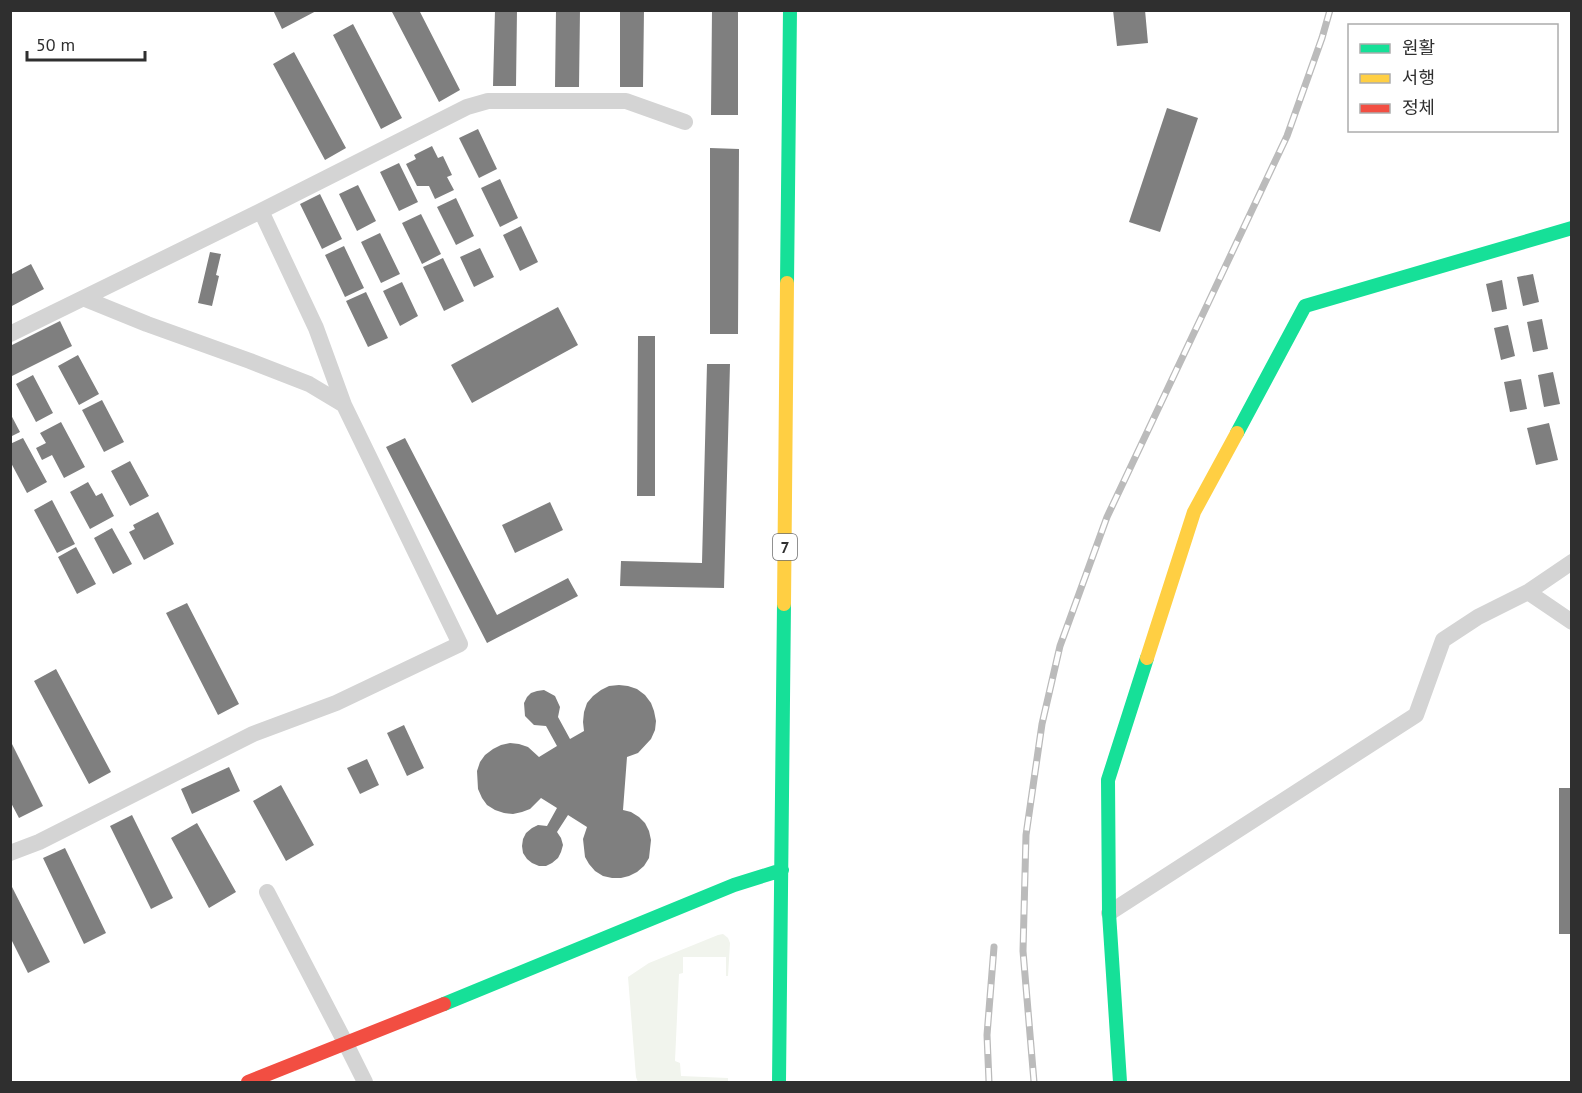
<svg xmlns="http://www.w3.org/2000/svg" width="1582" height="1093" viewBox="0 0 1582 1093" font-family="'PT Sans','Noto Sans KR',sans-serif">
<style>
.green{fill:#f1f4ed}
.building{fill:#7f7f7f}
.lines{fill:none;stroke-linecap:round;stroke-linejoin:round}
.street{stroke:#d4d4d4;stroke-width:16}
.fast{stroke:#16e098;stroke-width:14}
.slow{stroke:#ffcf43;stroke-width:14}
.jam{stroke:#f24e42;stroke-width:14}
.rail-casing{stroke:#bbb;stroke-width:7}
.rail{stroke:#fff;stroke-width:4.5;stroke-dasharray:14;stroke-linecap:butt}
.labels{text-anchor:middle;stroke-width:6;stroke-linejoin:round;paint-order:stroke}
.shield{fill:#fff;stroke:#6d6d6d;stroke-width:1.5}
.shield-label{font-size:16px;font-weight:bold;fill:#2f2f2f}
</style>
<rect width="100%" height="100%" fill="#fff"/>
<path class="green" d="M 723,934 L 728,938 L 730,943 L 728,976 L 726,976 L 726,957 L 683,957 L 683,973 L 679,974 L 675,1061 L 680,1063 L 681,1076 L 728,1078 L 728,1082 L 638,1082 L 636,1077 L 628,977 L 649,963 L 718,935 Z"/>
<path class="building" d="M 273,10 L 318,10 L 282,29 Z
M 391,10 L 419,10 L 460,90 L 439,102 Z
M 495,10 L 517,10 L 516,86 L 493,86 Z
M 556,10 L 580,10 L 579,87 L 555,87 Z
M 620,10 L 644,10 L 643,87 L 620,87 Z
M 712,10 L 738,10 L 738,115 L 711,115 Z
M 1113,10 L 1145,10 L 1148,43 L 1117,46 Z
M 353,24 L 402,118 L 381,129 L 333,35 Z
M 294,52 L 346,148 L 325,160 L 273,64 Z
M 1167,108 L 1198,118 L 1160,232 L 1129,222 Z
M 478,129 L 497,169 L 479,178 L 459,138 Z
M 432,146 L 438,158 L 443,156 L 452,175 L 447,177 L 454,190 L 435,199 L 429,186 L 417,186 L 406,164 L 416,159 L 414,155 Z
M 710,148 L 739,149 L 738,334 L 710,334 Z
M 399,163 L 418,202 L 399,211 L 380,172 Z
M 500,179 L 518,218 L 500,227 L 481,188 Z
M 358,185 L 376,221 L 357,231 L 339,194 Z
M 320,194 L 342,239 L 322,249 L 300,204 Z
M 456,198 L 474,236 L 456,245 L 437,207 Z
M 421,214 L 441,254 L 422,264 L 402,223 Z
M 521,226 L 538,262 L 520,271 L 503,235 Z
M 380,233 L 400,274 L 381,283 L 361,242 Z
M 344,246 L 364,288 L 345,297 L 325,255 Z
M 480,248 L 494,277 L 474,287 L 460,257 Z
M 210,252 L 221,254 L 216,275 L 219,276 L 212,306 L 198,303 Z
M 443,258 L 464,301 L 444,311 L 423,267 Z
M 31,264 L 44,289 L 10,307 L 10,275 Z
M 1533,274 L 1539,302 L 1523,306 L 1517,277 Z
M 1502,280 L 1507,309 L 1492,312 L 1486,284 Z
M 402,282 L 418,316 L 400,326 L 383,291 Z
M 366,292 L 388,338 L 368,347 L 346,301 Z
M 558,307 L 578,345 L 472,403 L 451,365 Z
M 1542,319 L 1548,349 L 1533,352 L 1527,322 Z
M 60,321 L 72,346 L 10,377 L 10,346 Z
M 1508,325 L 1515,356 L 1501,360 L 1494,328 Z
M 638,336 L 655,336 L 655,496 L 637,496 Z
M 78,355 L 99,394 L 79,405 L 58,366 Z
M 707,364 L 730,364 L 724,588 L 620,586 L 621,561 L 702,563 Z
M 1553,372 L 1560,404 L 1544,407 L 1538,375 Z
M 33,375 L 53,413 L 36,422 L 16,384 Z
M 1521,379 L 1527,409 L 1510,412 L 1504,382 Z
M 102,400 L 124,442 L 104,452 L 82,410 Z
M 10,413 L 20,432 L 10,437 Z
M 61,422 L 85,467 L 64,478 L 52,455 L 42,460 L 36,448 L 46,443 L 40,433 Z
M 1549,423 L 1558,460 L 1536,465 L 1527,428 Z
M 23,438 L 47,482 L 27,493 L 10,461 L 10,444 Z
M 405,438 L 497,615 L 568,578 L 578,596 L 487,643 L 386,447 Z
M 130,461 L 149,496 L 130,506 L 111,471 Z
M 88,482 L 96,496 L 102,493 L 114,516 L 90,529 L 70,492 Z
M 52,500 L 75,544 L 57,553 L 34,510 Z
M 550,502 L 563,530 L 515,553 L 502,525 Z
M 158,512 L 174,544 L 144,560 L 129,532 L 135,529 L 133,525 Z
M 112,528 L 132,564 L 113,574 L 94,538 Z
M 76,547 L 96,584 L 77,594 L 58,557 Z
M 187,603 L 239,704 L 218,715 L 166,613 Z
M 56,669 L 111,772 L 89,784 L 34,681 Z
M 619,685 L 628,686 L 637,689 L 645,695 L 651,703 L 654,711 L 656,721 L 655,730 L 651,739 L 638,753 L 627,757 L 623,810 L 631,812 L 639,817 L 645,823 L 649,831 L 651,840 L 649,858 L 644,866 L 637,872 L 629,876 L 621,878 L 612,878 L 603,876 L 595,871 L 589,864 L 585,857 L 583,839 L 587,827 L 568,815 L 557,832 L 561,838 L 563,845 L 561,852 L 558,858 L 552,863 L 546,866 L 539,866 L 532,863 L 527,859 L 523,853 L 522,846 L 523,839 L 526,833 L 532,828 L 538,825 L 547,826 L 557,808 L 541,798 L 530,809 L 522,812 L 513,814 L 504,813 L 495,810 L 487,805 L 482,798 L 478,789 L 477,771 L 480,762 L 485,755 L 493,749 L 501,745 L 510,743 L 519,744 L 528,747 L 539,757 L 557,746 L 546,726 L 534,725 L 525,716 L 524,703 L 527,697 L 531,693 L 537,691 L 544,690 L 555,696 L 560,707 L 558,717 L 570,739 L 584,731 L 583,722 L 584,712 L 587,703 L 593,696 L 601,690 L 609,686 Z
M 404,725 L 424,768 L 407,776 L 387,733 Z
M 10,740 L 43,806 L 19,818 L 10,801 Z
M 367,759 L 379,785 L 360,794 L 347,768 Z
M 229,767 L 240,791 L 192,814 L 181,789 Z
M 281,785 L 314,845 L 286,861 L 253,801 Z
M 1559,788 L 1572,788 L 1572,934 L 1559,934 Z
M 132,815 L 173,898 L 151,909 L 110,826 Z
M 197,823 L 236,892 L 209,908 L 171,838 Z
M 65,848 L 106,933 L 84,944 L 43,858 Z
M 10,883 L 50,962 L 28,973 L 10,937 Z"/>
<g class="lines">
<path class="street" d="M 83,298 L 147,324 L 250,361 L 309,384 L 344,405
M 10,334 L 261,211 L 467,107 L 488,101 L 626,101 L 685,122
M 1528,592 L 1572,622
M 10,853 L 39,842 L 253,734 L 336,703 L 460,644 L 344,405 L 316,328 L 261,211
M 267,892 L 346,1044 L 365,1082
M 1109,913 L 1416,715 L 1443,640 L 1478,617 L 1528,592 L 1572,562"/>
<path class="fast" d="M 787,283 L 790,10
M 1237,433 L 1305,306 L 1572,228
M 444,1004 L 734,885 L 782,870
M 779,1082 L 784,604
M 1120,1082 L 1109,913 L 1108,780 L 1147,658"/>
<path class="slow" d="M 784,604 L 787,283
M 1147,658 L 1194,512 L 1237,433"/>
<path class="jam" d="M 248,1082 L 444,1004"/>
<g class="rail-casing">
<path id="rail" d="M 989,1082 L 987,1035 L 994,947
M 1034,1082 L 1023,951 L 1026,835 L 1042,724 L 1060,646 L 1107,517 L 1287,136 L 1322,38 L 1330,10"/>
</g>
<use href="#rail" class="rail"/>
</g>
<g class="labels">
<rect class="shield" x="773" y="534" width="24" height="26" rx="4.5"/>
<g class="shield-label">
<text x="785" y="553">7</text>
</g>
</g>
<rect width="1582" height="1093" fill="none" stroke="#2f2f2f" stroke-width="24"/>
<rect x="1348" y="24" width="210" height="108" fill="#ffffff" stroke="#acacac" stroke-width="1.5"/>
<rect x="1360" y="44" width="30" height="9" fill="#16e098" stroke="#acacac" stroke-width="1.5"/>
<text x="1402" y="54" font-size="18" fill="#2f2f2f">원활</text>
<rect x="1360" y="74" width="30" height="9" fill="#ffcf43" stroke="#acacac" stroke-width="1.5"/>
<text x="1402" y="84" font-size="18" fill="#2f2f2f">서행</text>
<rect x="1360" y="104" width="30" height="9" fill="#f24e42" stroke="#acacac" stroke-width="1.5"/>
<text x="1402" y="114" font-size="18" fill="#2f2f2f">정체</text>
<path d="M27 51v9h118v-9" fill="none" stroke="#2f2f2f" stroke-width="3"/>
<text x="36" y="51" font-size="18" fill="#2f2f2f" stroke="#ffffff" stroke-width="4.5" paint-order="stroke">50 m</text>
</svg>
